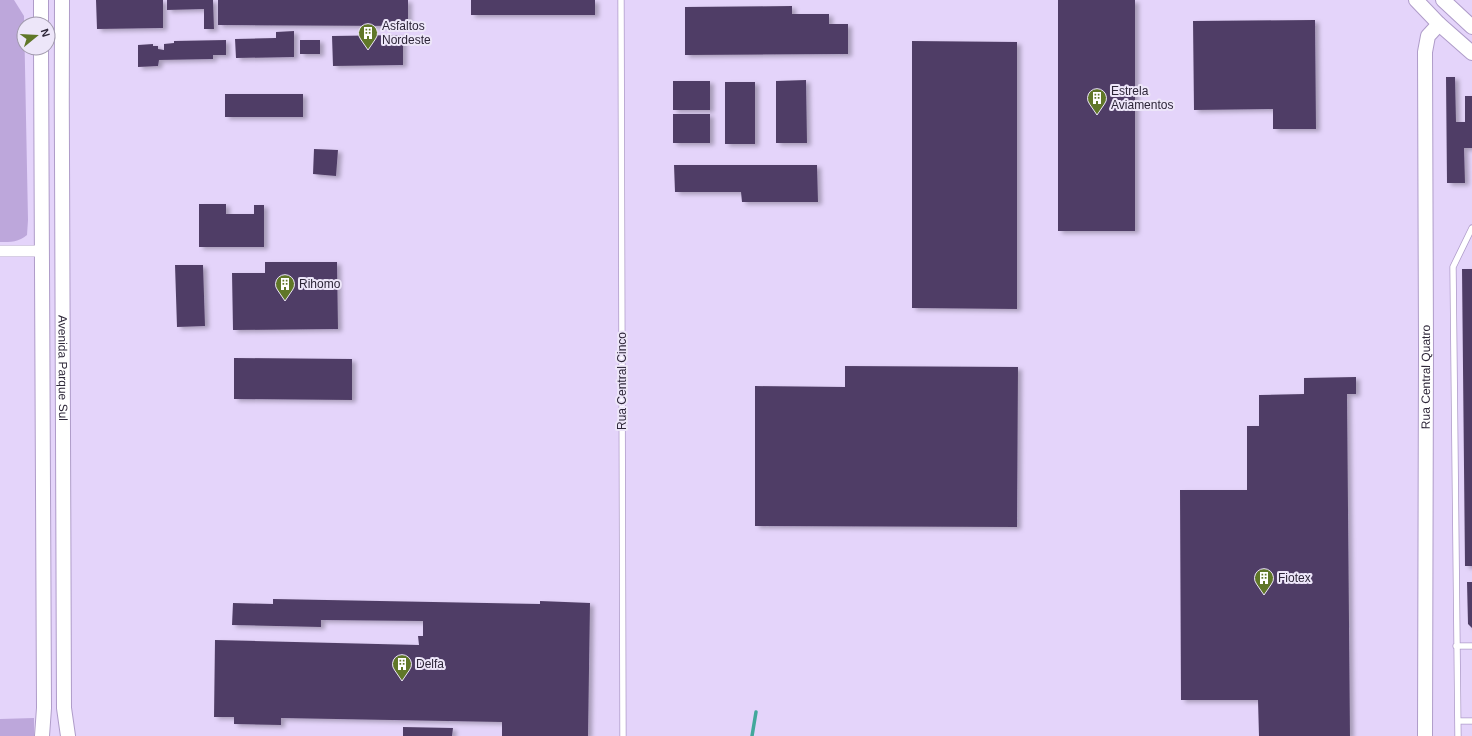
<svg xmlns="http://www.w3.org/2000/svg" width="1472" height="736" viewBox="0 0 1472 736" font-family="Arial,sans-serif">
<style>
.green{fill:#bda7db}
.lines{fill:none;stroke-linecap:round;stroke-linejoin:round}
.stream{stroke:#42a89b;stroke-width:3.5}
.building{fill:#503e66;filter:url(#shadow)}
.service-casing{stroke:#af9cc9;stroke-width:7}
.minor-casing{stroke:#af9cc9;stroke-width:12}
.tertiary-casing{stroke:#af9cc9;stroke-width:16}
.service{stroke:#fff;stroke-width:5.5}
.minor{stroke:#fff;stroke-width:11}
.tertiary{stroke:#fff;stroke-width:14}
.labels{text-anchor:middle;stroke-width:4;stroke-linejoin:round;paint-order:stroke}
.poi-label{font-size:12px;fill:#2d2638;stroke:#ede6f9;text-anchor:start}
.street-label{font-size:12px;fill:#2d2638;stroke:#ede6f9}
</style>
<defs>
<filter id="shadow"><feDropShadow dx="4" dy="2.5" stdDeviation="2" flood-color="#0004"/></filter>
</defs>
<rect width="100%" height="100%" fill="#e4d4fa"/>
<path class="green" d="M 0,0 L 14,0 L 24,16 L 28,220 L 27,235 C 19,242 11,242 0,242 Z
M 34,718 L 34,736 L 0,736 L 0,719 Z"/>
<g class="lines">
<path class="stream" d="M 752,736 L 756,712"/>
</g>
<path class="building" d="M 96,0 L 163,0 L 163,28 L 97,29 Z
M 167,0 L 213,0 L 214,29 L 204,29 L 204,9 L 167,10 Z
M 218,0 L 408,0 L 408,26 L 218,25 Z
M 471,0 L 595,0 L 595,15 L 471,15 Z
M 1058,0 L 1135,0 L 1135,231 L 1058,231 Z
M 792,6 L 792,14 L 829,14 L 829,24 L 848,24 L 848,54 L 685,55 L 685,7 Z
M 1315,20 L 1316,129 L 1273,129 L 1273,109 L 1194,110 L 1193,21 Z
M 294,31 L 294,57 L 236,58 L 235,39 L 276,38 L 276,32 Z
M 403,35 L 403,65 L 333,66 L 332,36 Z
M 226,40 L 226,55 L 213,55 L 213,59 L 159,60 L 158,66 L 138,67 L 138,45 L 153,44 L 153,46 L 158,46 L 158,49 L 164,50 L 164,44 L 174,43 L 174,41 Z
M 300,40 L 320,40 L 320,54 L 300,54 Z
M 912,41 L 1017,42 L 1017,309 L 912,308 Z
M 1446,77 L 1455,77 L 1456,122 L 1465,122 L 1465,96 L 1472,96 L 1472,148 L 1464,148 L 1465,183 L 1447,183 Z
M 806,80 L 807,143 L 776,143 L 776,81 Z
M 673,81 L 710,81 L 710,110 L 673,110 Z
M 725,82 L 755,82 L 755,144 L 725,144 Z
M 225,94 L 303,94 L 303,117 L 225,117 Z
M 673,114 L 710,114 L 710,143 L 673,143 Z
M 314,149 L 338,150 L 336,176 L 313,174 Z
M 674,165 L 817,165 L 818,202 L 742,202 L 741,192 L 675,192 Z
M 199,204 L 226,204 L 226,214 L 254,214 L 254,205 L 264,205 L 264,247 L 199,247 Z
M 265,262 L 337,262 L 338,329 L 233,330 L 232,273 L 265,273 Z
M 175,265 L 203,265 L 205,326 L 177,327 Z
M 1462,269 L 1472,269 L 1472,566 L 1465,566 Z
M 234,358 L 352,359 L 352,400 L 234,399 Z
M 845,366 L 1018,367 L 1017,527 L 755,526 L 755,386 L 845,387 Z
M 1356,377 L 1356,394 L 1347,394 L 1350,736 L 1259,736 L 1258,700 L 1181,700 L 1180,490 L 1247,490 L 1247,426 L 1259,426 L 1259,395 L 1304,394 L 1304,378 Z
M 1467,582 L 1472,582 L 1472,628 L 1468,624 Z
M 273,599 L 540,604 L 540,601 L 590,603 L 588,736 L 502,736 L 502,722 L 281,718 L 281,725 L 234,724 L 234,717 L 214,717 L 215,640 L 419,645 L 418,636 L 423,636 L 423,621 L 321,620 L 321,627 L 232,625 L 233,603 L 273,604 Z
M 403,727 L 453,728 L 452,736 L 403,736 Z"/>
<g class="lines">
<g class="service-casing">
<path id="service" d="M 621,0 L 623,736
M 1456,646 L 1472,646
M 1458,721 L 1472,721
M 1458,736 L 1453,267 L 1472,228"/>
</g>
<g class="minor-casing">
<path id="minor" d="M 0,251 L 41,251"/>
</g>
<g class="tertiary-casing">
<g id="tertiary">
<path d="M 41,0 L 41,24"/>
<path id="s1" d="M 62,0 C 61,236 64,472 64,708 L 68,736"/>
<path d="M 1416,0 L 1439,24 L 1472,53"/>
<path d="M 1443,0 L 1472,27"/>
<path d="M 41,48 L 44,708 L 42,736"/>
<path id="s2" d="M 1425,736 L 1426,351 L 1425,52 L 1428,36 L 1439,24"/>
</g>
</g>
<use href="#service" class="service"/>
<use href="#minor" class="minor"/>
<use href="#tertiary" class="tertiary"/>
</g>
<defs>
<g id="building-pin" transform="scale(1)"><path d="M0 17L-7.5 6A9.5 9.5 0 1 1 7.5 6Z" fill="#607728" stroke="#ede6f9"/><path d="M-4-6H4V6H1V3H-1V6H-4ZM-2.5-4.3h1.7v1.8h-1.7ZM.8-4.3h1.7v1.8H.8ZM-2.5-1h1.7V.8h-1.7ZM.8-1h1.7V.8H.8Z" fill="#fff"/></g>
</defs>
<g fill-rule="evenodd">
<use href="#building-pin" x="368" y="33"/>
<use href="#building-pin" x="1097" y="98"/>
<use href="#building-pin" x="285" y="284"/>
<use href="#building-pin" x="1264" y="578"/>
<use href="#building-pin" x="402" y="664"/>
</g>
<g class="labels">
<g class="poi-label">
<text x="382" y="30">Asfaltos<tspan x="382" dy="14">Nordeste</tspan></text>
<text x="1111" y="95">Estrela<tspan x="1111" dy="14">Aviamentos</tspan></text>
<text x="299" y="288">Rihomo</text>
<text x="1278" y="582">Fiotex</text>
<text x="416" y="668">Delfa</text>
</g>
<g class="street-label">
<text dy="4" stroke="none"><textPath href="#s1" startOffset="368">Avenida Parque Sul</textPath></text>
<text dy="4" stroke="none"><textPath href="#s2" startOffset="359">Rua Central Quatro</textPath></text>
<text transform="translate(622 381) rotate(-90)" y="4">Rua Central Cinco</text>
</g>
</g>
<g transform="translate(36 36) rotate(72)"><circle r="19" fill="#ede6f9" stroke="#a099ac"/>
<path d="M0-3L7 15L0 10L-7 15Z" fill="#607728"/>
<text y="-6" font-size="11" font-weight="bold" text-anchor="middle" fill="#2d2638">N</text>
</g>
</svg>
